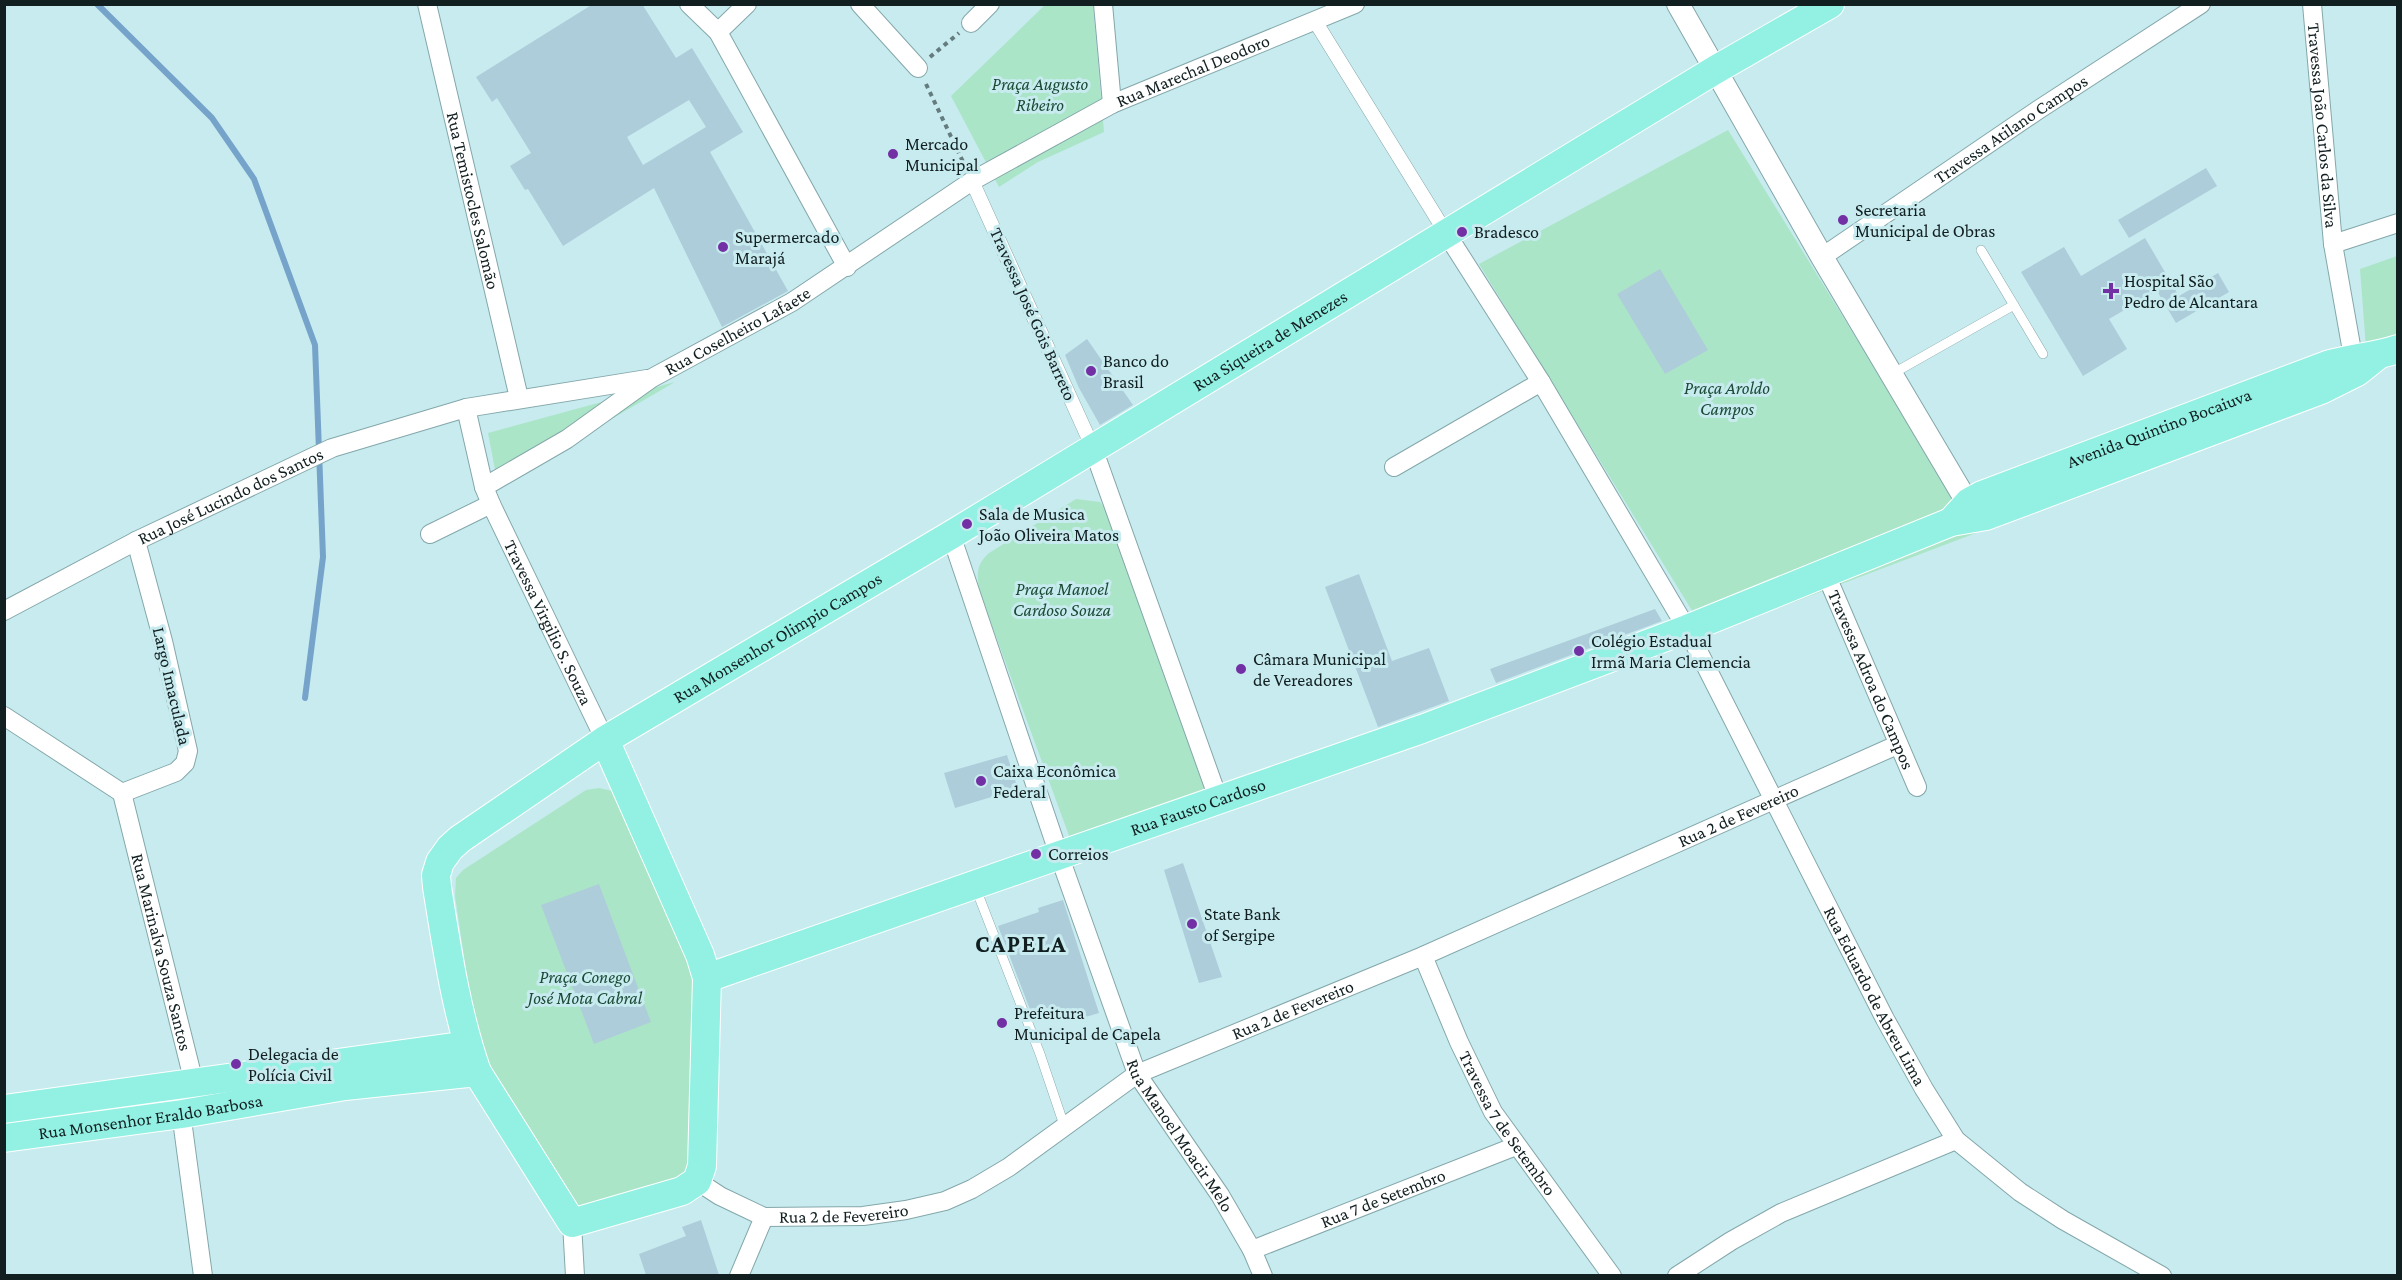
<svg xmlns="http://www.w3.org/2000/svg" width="2402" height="1280" viewBox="0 0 2402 1280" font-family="'Crimson Pro',serif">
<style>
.green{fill:#abe5c7}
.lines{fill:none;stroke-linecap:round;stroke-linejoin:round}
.stream{stroke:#76a3ca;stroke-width:6}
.building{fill:#aecdda;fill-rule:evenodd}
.service-casing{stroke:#84a7aa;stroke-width:10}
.pedestrian-casing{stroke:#84a7aa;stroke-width:15}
.minor-casing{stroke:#84a7aa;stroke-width:20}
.tertiary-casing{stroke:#84a7aa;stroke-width:24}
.primary-casing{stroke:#fff;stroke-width:30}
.path{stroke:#657c7f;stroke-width:4;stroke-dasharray:4.5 4.5;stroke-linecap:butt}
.service{stroke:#fff;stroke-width:9}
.pedestrian{stroke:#fff;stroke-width:14}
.minor{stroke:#fff;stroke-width:18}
.tertiary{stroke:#fff;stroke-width:22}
.primary{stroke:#93f1e4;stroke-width:28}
.poi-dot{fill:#7330a4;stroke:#c7ebef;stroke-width:2}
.labels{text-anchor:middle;stroke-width:6;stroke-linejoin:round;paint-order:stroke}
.street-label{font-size:18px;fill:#121f21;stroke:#c7ebef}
.park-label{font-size:18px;font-style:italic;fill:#1b4a35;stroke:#c7ebef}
.poi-label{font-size:18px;fill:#121f21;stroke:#c7ebef;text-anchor:start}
.district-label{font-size:24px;font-weight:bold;letter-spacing:1.5px;fill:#121f21;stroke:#c7ebef}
</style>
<rect width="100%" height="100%" fill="#c7ebef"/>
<path class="green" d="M 1045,5 L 1093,5 L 1104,132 L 1038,162 L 999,187 L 951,96 Z
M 1728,130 L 1976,533 L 1707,635 L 1479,264 Z
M 2397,256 L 2397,362 L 2368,374 L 2360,269 Z
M 675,382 L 498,485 L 488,433 Z
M 1076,499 L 1100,502 L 1113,519 L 1208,788 L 1075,852 L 979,590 C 977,573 976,565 989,553 Z
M 599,788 L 612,791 L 622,805 L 709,976 L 692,1182 L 588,1217 L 570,1202 L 490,1079 L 476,1037 L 455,896 L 456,878 L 463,870 L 586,790 Z"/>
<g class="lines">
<path class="stream" d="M 97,4 L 212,118 L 254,179 L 315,345 L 323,557 L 305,698"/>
</g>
<path class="building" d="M 593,4 L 642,4 L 676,58 L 692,48 L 743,132 L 710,152 L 788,291 L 722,327 L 654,188 L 563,246 L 528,189 L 525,190 L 510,166 L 531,153 L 497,98 L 492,102 L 476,77 ZM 689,100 L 706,127 L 643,165 L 627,137 Z
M 2206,168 L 2217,186 L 2129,238 L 2118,220 Z
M 2145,238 L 2179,296 L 2218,273 L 2229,292 L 2176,323 L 2157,291 L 2109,319 L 2127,349 L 2083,376 L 2021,272 L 2064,247 L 2081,276 Z
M 1660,269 L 1708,350 L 1665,374 L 1617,294 Z
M 1087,339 L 1133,405 L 1100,425 L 1079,388 L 1065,355 Z
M 1359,574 L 1392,661 L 1429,648 L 1449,701 L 1378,727 L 1325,587 Z
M 1655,609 L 1662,621 L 1496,683 L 1490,669 Z
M 1007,755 L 1018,789 L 955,808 L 944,773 Z
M 1183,863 L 1222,977 L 1199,983 L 1164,870 Z
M 599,884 L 651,1022 L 594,1044 L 541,905 Z
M 1063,900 L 1099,1013 L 1072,1021 L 1069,1009 L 1034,1020 L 998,926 L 1039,912 L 1038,908 Z
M 701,1220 L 719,1275 L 646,1275 L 639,1254 L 686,1236 L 682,1227 Z"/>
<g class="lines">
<g class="service-casing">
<path id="service" d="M 1981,250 L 2043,354
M 1892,374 L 2014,305
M 976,889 L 1040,1054 L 1065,1128"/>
</g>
<g class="pedestrian-casing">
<path id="pedestrian" d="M 1315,21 L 1446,233
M 972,181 L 1093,448"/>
</g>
<g class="minor-casing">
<g id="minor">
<path id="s1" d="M 427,4 L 519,398"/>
<path d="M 689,4 L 718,32 L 847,267"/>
<path d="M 860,4 L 918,68"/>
<path d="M 1103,4 L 1112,104"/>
<path id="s2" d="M 2312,4 L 2333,244 L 2355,368"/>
<path d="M 971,23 L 990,4"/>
<path d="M 718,32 L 747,4"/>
<path id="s3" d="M 1446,233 L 1541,382 L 1687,629 L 1885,1019 L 1924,1089 L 1956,1140 L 2020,1192 L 2063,1220 L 2162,1276"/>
<path d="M 2333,244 L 2398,223"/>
<path id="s4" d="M 1822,257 L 2038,110 L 2201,4"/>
<path id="s5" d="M 466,408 L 484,487 L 491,504 L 605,740"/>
<path d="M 1093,448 L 1219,801"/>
<path d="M 1394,467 L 1541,382"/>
<path id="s6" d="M 484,487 L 567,439 L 652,378 L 792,302 L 972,181 L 1112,104 L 1355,4"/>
<path d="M 430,534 L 491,504"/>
<path id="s7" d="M 951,535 L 1059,855 L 1137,1074 L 1220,1195 L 1252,1250 L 1263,1276"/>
<path id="s8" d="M 1825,572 L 1917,787"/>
<path id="s9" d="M 4,611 L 136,541 L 332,448 L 466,408 L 647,379"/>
<path d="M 4,716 L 122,793"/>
<path id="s10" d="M 122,793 L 196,1091"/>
<path d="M 122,793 L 176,772 L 185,763 L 188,751 L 163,641 L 136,541"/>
<path id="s11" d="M 1423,956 L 1459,1042 L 1493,1112 L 1612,1276"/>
<path d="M 180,1105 L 203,1276"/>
<path id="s12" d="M 697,1181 L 720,1196 L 764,1217 L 863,1216 L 906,1210 L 945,1201 L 972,1189 L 1009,1167 L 1137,1074 L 1423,956 L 1897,745"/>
<path d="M 572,1223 L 575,1276"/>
<path id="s13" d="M 1252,1250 L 1516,1146"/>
<path d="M 739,1276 L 764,1217"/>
<path d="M 1677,1276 L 1731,1241 L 1781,1213 L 1956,1140"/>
</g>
</g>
<g class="tertiary-casing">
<path id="tertiary" d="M 1678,4 L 1822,257 L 1976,517"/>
</g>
<g class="primary-casing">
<g id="primary">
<path id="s14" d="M 1951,522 L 1969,502 L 1982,495 L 2327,365 C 2351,358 2374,357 2398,349"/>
<path id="s15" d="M 605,740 L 700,955 L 707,978 L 702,1166 L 697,1181 L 682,1191 L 572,1223 L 477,1072 C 456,1012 447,949 437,887 L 436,875 L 440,862 L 450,848 L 460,839 L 605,740 L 951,535 L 1715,70 L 1830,4"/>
<path id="s16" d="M 707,978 L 1422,729 L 1687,629 L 1951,522 L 1986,516 L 2321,390 L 2357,372 L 2377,356"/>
<path d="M 4,1109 L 468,1045"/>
<path id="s17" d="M 4,1138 L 182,1114 L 345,1086 L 477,1072"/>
</g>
</g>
<path class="path" d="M 930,57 L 959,33
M 926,84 L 965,166"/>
<use href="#service" class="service"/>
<use href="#pedestrian" class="pedestrian"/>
<use href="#minor" class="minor"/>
<use href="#tertiary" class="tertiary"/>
<use href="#primary" class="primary"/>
</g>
<g class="poi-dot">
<circle cx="893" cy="154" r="6"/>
<circle cx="1843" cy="220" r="6"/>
<circle cx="1462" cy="232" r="6"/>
<circle cx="723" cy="247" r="6"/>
<path d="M2108 282h6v6h6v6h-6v6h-6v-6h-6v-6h6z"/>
<circle cx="1091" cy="371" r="6"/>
<circle cx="967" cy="524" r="6"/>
<circle cx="1579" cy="651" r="6"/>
<circle cx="1241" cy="669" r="6"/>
<circle cx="981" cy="781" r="6"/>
<circle cx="1036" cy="854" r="6"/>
<circle cx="1192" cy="924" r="6"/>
<circle cx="1002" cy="1023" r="6"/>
<circle cx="236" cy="1064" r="6"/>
</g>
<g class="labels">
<g class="street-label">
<text dy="6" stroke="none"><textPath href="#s6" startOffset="824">Rua Marechal Deodoro</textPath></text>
<text dy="6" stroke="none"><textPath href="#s2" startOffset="122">Travessa João Carlos da Silva</textPath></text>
<text dy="6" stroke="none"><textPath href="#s4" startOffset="228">Travessa Atilano Campos</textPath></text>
<text dy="6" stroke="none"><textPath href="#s1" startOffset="202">Rua Temistocles Salomão</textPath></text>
<text transform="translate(1033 314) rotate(66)" y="6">Travessa José Gois Barreto</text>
<text dy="6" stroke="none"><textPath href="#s6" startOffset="298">Rua Coselheiro Lafaete</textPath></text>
<text dy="6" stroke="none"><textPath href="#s15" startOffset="1971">Rua Siqueira de Menezes</textPath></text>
<text dy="6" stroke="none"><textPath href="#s14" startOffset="231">Avenida Quintino Bocaiuva</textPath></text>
<text dy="6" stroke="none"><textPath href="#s9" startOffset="254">Rua José Lucindo dos Santos</textPath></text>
<text dy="6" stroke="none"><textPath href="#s5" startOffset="231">Travessa Virgilio S. Souza</textPath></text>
<text dy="6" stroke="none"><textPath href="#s15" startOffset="1396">Rua Monsenhor Olimpio Campos</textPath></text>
<text dy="6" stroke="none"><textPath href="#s8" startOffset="117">Travessa Adroa do Campos</textPath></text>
<text transform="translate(172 686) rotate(77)" y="6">Largo Imaculada</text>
<text dy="6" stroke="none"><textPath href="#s16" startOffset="520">Rua Fausto Cardoso</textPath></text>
<text dy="6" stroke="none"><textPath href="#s12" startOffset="1144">Rua 2 de Fevereiro</textPath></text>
<text dy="6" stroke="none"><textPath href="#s10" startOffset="164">Rua Marinalva Souza Santos</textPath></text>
<text dy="6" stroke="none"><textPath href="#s3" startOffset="876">Rua Eduardo de Abreu Lima</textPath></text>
<text dy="6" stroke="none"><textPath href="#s12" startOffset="658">Rua 2 de Fevereiro</textPath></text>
<text dy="6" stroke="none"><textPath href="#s17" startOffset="148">Rua Monsenhor Eraldo Barbosa</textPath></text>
<text dy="6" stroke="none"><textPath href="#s11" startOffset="188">Travessa 7 de Setembro</textPath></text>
<text dy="6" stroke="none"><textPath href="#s7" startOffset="645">Rua Manoel Moacir Melo</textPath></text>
<text dy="6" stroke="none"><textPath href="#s13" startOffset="141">Rua 7 de Setembro</textPath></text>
<text dy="6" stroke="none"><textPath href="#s12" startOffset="156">Rua 2 de Fevereiro</textPath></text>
</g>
<g class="park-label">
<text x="1040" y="90">Praça Augusto<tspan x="1040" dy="21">Ribeiro</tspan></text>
<text x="1727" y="394">Praça Aroldo<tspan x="1727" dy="21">Campos</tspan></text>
<text x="1062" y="595">Praça Manoel<tspan x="1062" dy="21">Cardoso Souza</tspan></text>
<text x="585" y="983">Praça Conego<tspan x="585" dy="21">José Mota Cabral</tspan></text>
</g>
<g class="poi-label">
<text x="905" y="150">Mercado<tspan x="905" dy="21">Municipal</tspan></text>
<text x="1855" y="216">Secretaria<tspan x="1855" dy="21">Municipal de Obras</tspan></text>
<text x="1474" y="238">Bradesco</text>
<text x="735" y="243">Supermercado<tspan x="735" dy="21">Marajá</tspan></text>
<text x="2124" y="287">Hospital São<tspan x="2124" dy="21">Pedro de Alcantara</tspan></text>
<text x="1103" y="367">Banco do<tspan x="1103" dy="21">Brasil</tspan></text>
<text x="979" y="520">Sala de Musica<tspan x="979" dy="21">João Oliveira Matos</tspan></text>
<text x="1591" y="647">Colégio Estadual<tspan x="1591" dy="21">Irmã Maria Clemencia</tspan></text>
<text x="1253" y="665">Câmara Municipal<tspan x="1253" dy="21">de Vereadores</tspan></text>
<text x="993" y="777">Caixa Econômica<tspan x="993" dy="21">Federal</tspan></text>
<text x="1048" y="860">Correios</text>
<text x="1204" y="920">State Bank<tspan x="1204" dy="21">of Sergipe</tspan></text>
<text x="1014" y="1019">Prefeitura<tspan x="1014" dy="21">Municipal de Capela</tspan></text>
<text x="248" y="1060">Delegacia de<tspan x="248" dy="21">Polícia Civil</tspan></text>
</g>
<g class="district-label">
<text x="1021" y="952">CAPELA</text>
</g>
</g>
<rect width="2402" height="1280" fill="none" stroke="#121f21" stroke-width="12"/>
</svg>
